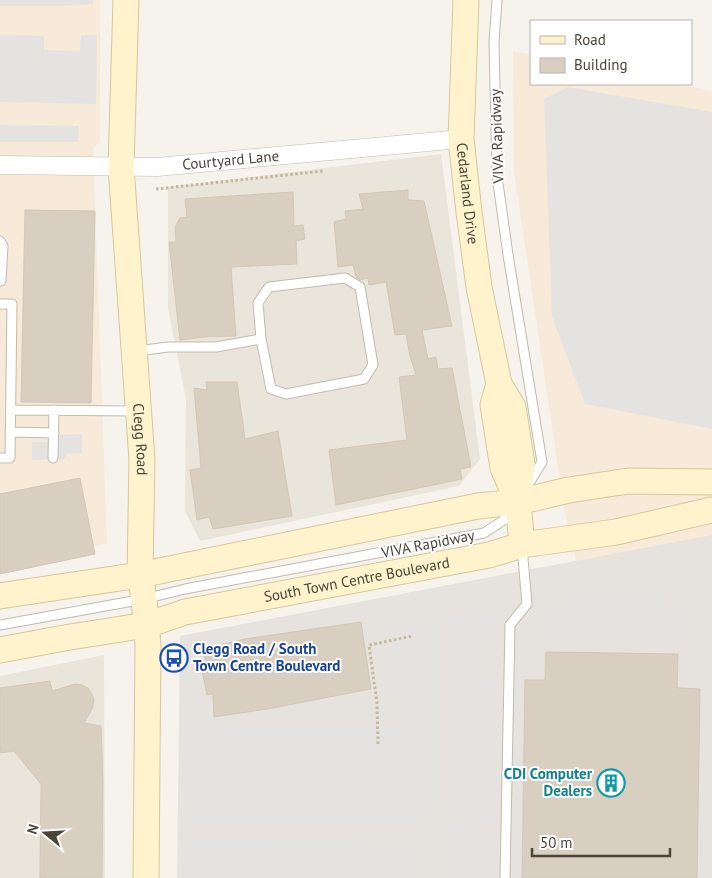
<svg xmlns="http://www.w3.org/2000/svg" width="712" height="878" viewBox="0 0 712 878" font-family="'PT Sans',sans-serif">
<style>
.residential{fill:#eae5da}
.commercial{fill:#f7ead8}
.industrial{fill:#e6e2dd}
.parking{fill:#e5e3e0}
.building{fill:#d8cfc1;stroke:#d3c7b4}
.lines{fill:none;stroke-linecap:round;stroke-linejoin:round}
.lane-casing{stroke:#c2bbae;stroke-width:11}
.street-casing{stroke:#c2bbae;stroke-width:19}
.secondary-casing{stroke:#d6c79b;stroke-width:27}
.path{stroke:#c4b79f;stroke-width:3;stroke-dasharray:2.5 2.5;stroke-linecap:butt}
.lane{stroke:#fff;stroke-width:9}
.street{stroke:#fff;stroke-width:18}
.secondary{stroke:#fff3cd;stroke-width:25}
.labels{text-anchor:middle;stroke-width:4;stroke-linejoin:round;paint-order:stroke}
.street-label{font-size:15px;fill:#4b4439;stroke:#fff}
.transit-label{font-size:15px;font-weight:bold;fill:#164399;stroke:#fff;text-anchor:start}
.culture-label{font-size:15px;font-weight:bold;fill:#0d838f;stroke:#fff;text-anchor:end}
</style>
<rect width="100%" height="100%" fill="#f6f3ec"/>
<path class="residential" d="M 441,154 L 480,459 L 459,486 L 200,541 L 185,511 L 186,399 L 168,308 L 168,187 Z
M 104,655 L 105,878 L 0,878 L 0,676 Z"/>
<path class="commercial" d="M 0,0 L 100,0 L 100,141 L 93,149 L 107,544 L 0,563 Z
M 513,51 L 531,55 L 531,84 L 677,84 L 712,91 L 712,535 L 576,561 L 564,507 L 514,171 Z"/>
<path class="industrial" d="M 712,535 L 712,878 L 177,878 L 180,636 Z"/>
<path class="parking" d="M 0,0 L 93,0 L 93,4 L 61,6 L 0,6 Z
M 0,35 L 44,36 L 44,50 L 80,51 L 81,35 L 97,35 L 96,104 L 0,102 Z
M 568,87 L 712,112 L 712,429 L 585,404 L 552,317 L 544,99 Z
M 0,125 L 79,126 L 78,142 L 0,142 Z
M 82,434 L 82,453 L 66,454 L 66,459 L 32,460 L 32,442 L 50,442 L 50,435 Z
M 571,593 L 662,593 L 662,610 L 687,610 L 686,643 L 540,642 L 540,610 L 570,610 Z
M 462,609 L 481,609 L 481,617 L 495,617 L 495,637 L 479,638 L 479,678 L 495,678 L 495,824 L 479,824 L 479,833 L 493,833 L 493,878 L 444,878 L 445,823 L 461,823 L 461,816 L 447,816 L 448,616 L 462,616 Z
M 405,620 L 438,621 L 437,811 L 423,811 L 420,815 L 420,827 L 189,826 L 187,724 L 404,727 L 405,695 L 387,694 L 389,625 L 405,626 Z
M 188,840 L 412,844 L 412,878 L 188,878 Z"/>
<path class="building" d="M 408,190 L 408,200 L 424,201 L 452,326 L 422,330 L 428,359 L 436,357 L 438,369 L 452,368 L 471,467 L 460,469 L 462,479 L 336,505 L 329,450 L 407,440 L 399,377 L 416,375 L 410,356 L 406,334 L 395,335 L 386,282 L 369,285 L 368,278 L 360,280 L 356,277 L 353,265 L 338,267 L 334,222 L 346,219 L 345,211 L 363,209 L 359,194 Z
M 293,192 L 294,226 L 303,225 L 305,239 L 296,241 L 297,264 L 231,267 L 236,336 L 203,337 L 180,340 L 169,242 L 176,242 L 175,227 L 180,218 L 187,217 L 185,199 Z
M 25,210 L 95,211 L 91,403 L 21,402 Z
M 206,382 L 237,382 L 245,439 L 278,431 L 292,516 L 213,529 L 209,517 L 197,520 L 190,470 L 201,468 L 194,388 L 207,390 Z
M 80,478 L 95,554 L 0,574 L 0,494 Z
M 361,622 L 371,689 L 267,709 L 214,717 L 213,694 L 207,695 L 202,670 L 207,669 L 203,649 L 245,639 Z
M 546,652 L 678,654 L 677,688 L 700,689 L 697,878 L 522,878 L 525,680 L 545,680 Z
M 50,681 L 52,691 L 75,684 L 82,685 L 88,688 L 92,694 L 94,700 L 93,707 L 84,723 L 101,726 L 103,782 L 102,878 L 40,878 L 41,784 L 14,751 L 0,753 L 0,688 Z"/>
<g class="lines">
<g class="lane-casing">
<path id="lane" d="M 497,0 L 494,42 L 497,176 L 508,255 L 542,462 L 527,486
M 0,241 L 3,246 L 1,281
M 345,278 L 360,287 L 373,365 L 364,379 L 286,394 L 271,389 L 261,339 L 258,303 L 269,287 Z
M 0,304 L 12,304 L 10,458 L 0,458
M 137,351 L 168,347 L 216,347 L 261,339
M 11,410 L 138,411
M 10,432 L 54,433
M 53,458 L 54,410
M 0,625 L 144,599 L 185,589 L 484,533 L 507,518 L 513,510
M 505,878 L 510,625 L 527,604 L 522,547"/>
</g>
<g class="street-casing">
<g id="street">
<path id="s1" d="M 0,165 L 157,167 L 461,139"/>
</g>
</g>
<g class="secondary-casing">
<g id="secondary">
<path id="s2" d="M 126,0 L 121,167 L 142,460 L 140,575 L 144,599 L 148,645 L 146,878"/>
<path id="s3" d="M 466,0 L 461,139 L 469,212 L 479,287 L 499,384 L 513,407 L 522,464 L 518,502 L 522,545"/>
<path d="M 499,384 L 493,405 L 503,468 L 517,500"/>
<path d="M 0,596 L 140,575 L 478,506 L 518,502 L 569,490 L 628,481 L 712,482"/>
<path id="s4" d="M 0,650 L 70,637 L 147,625 L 185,612 L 489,555 L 522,545 L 616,532 L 712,510"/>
</g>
</g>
<path class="path" d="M 156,189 L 323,171
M 378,744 L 377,703 L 369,645 L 413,636"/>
<use href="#lane" class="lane"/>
<use href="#street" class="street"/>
<use href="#secondary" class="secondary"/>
</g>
<defs>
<g id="bus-ring" transform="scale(1.4375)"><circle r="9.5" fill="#fff" stroke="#1a4fb4" stroke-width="1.5"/><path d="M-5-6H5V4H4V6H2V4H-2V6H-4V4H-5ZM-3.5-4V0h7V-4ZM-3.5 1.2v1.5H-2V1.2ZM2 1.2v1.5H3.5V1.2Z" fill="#1a4fb4"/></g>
<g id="building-ring" transform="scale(1.4375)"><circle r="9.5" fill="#fff" stroke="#0f9aa8" stroke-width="1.5"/><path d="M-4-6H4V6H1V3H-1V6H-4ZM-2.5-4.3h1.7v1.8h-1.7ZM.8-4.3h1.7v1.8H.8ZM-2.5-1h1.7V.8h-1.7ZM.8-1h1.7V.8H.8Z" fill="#0f9aa8"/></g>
</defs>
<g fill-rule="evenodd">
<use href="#bus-ring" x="174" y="658"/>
<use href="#building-ring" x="611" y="783"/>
</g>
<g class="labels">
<g class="street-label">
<text transform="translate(497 136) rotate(-92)" y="5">VIVA Rapidway</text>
<text dy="5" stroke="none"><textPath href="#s1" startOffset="231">Courtyard Lane</textPath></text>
<text dy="5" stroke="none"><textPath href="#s3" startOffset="194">Cedarland Drive</textPath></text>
<text dy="5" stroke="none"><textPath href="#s2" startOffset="440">Clegg Road</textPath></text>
<text transform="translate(428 544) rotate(-11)" y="5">VIVA Rapidway</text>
<text dy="5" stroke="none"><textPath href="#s4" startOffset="364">South Town Centre Boulevard</textPath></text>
</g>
<g class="transit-label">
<text x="193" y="654">Clegg Road / South<tspan x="193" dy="17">Town Centre Boulevard</tspan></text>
</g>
<g class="culture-label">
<text x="592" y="779">CDI Computer<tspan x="592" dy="17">Dealers</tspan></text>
</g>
</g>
<rect x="530" y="20" width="162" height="65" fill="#ffffff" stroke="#b7b4b0"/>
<rect x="540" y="36" width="25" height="8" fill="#fff3cd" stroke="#b7b4b0"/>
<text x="574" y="45" font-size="15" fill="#4b4439">Road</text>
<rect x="540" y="58" width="25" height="15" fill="#d8cfc1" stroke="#b7b4b0"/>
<text x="574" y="70" font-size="15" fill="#4b4439">Building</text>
<g transform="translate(45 833) rotate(288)" stroke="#ffffff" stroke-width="4" paint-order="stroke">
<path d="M0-4L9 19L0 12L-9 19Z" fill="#4b4439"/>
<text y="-8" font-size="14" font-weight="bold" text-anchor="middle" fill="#4b4439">N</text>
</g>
<path d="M532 848v8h138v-8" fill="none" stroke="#4b4439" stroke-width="2.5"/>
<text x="540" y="848" font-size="15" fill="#4b4439" stroke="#ffffff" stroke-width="4" paint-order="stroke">50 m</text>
</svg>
